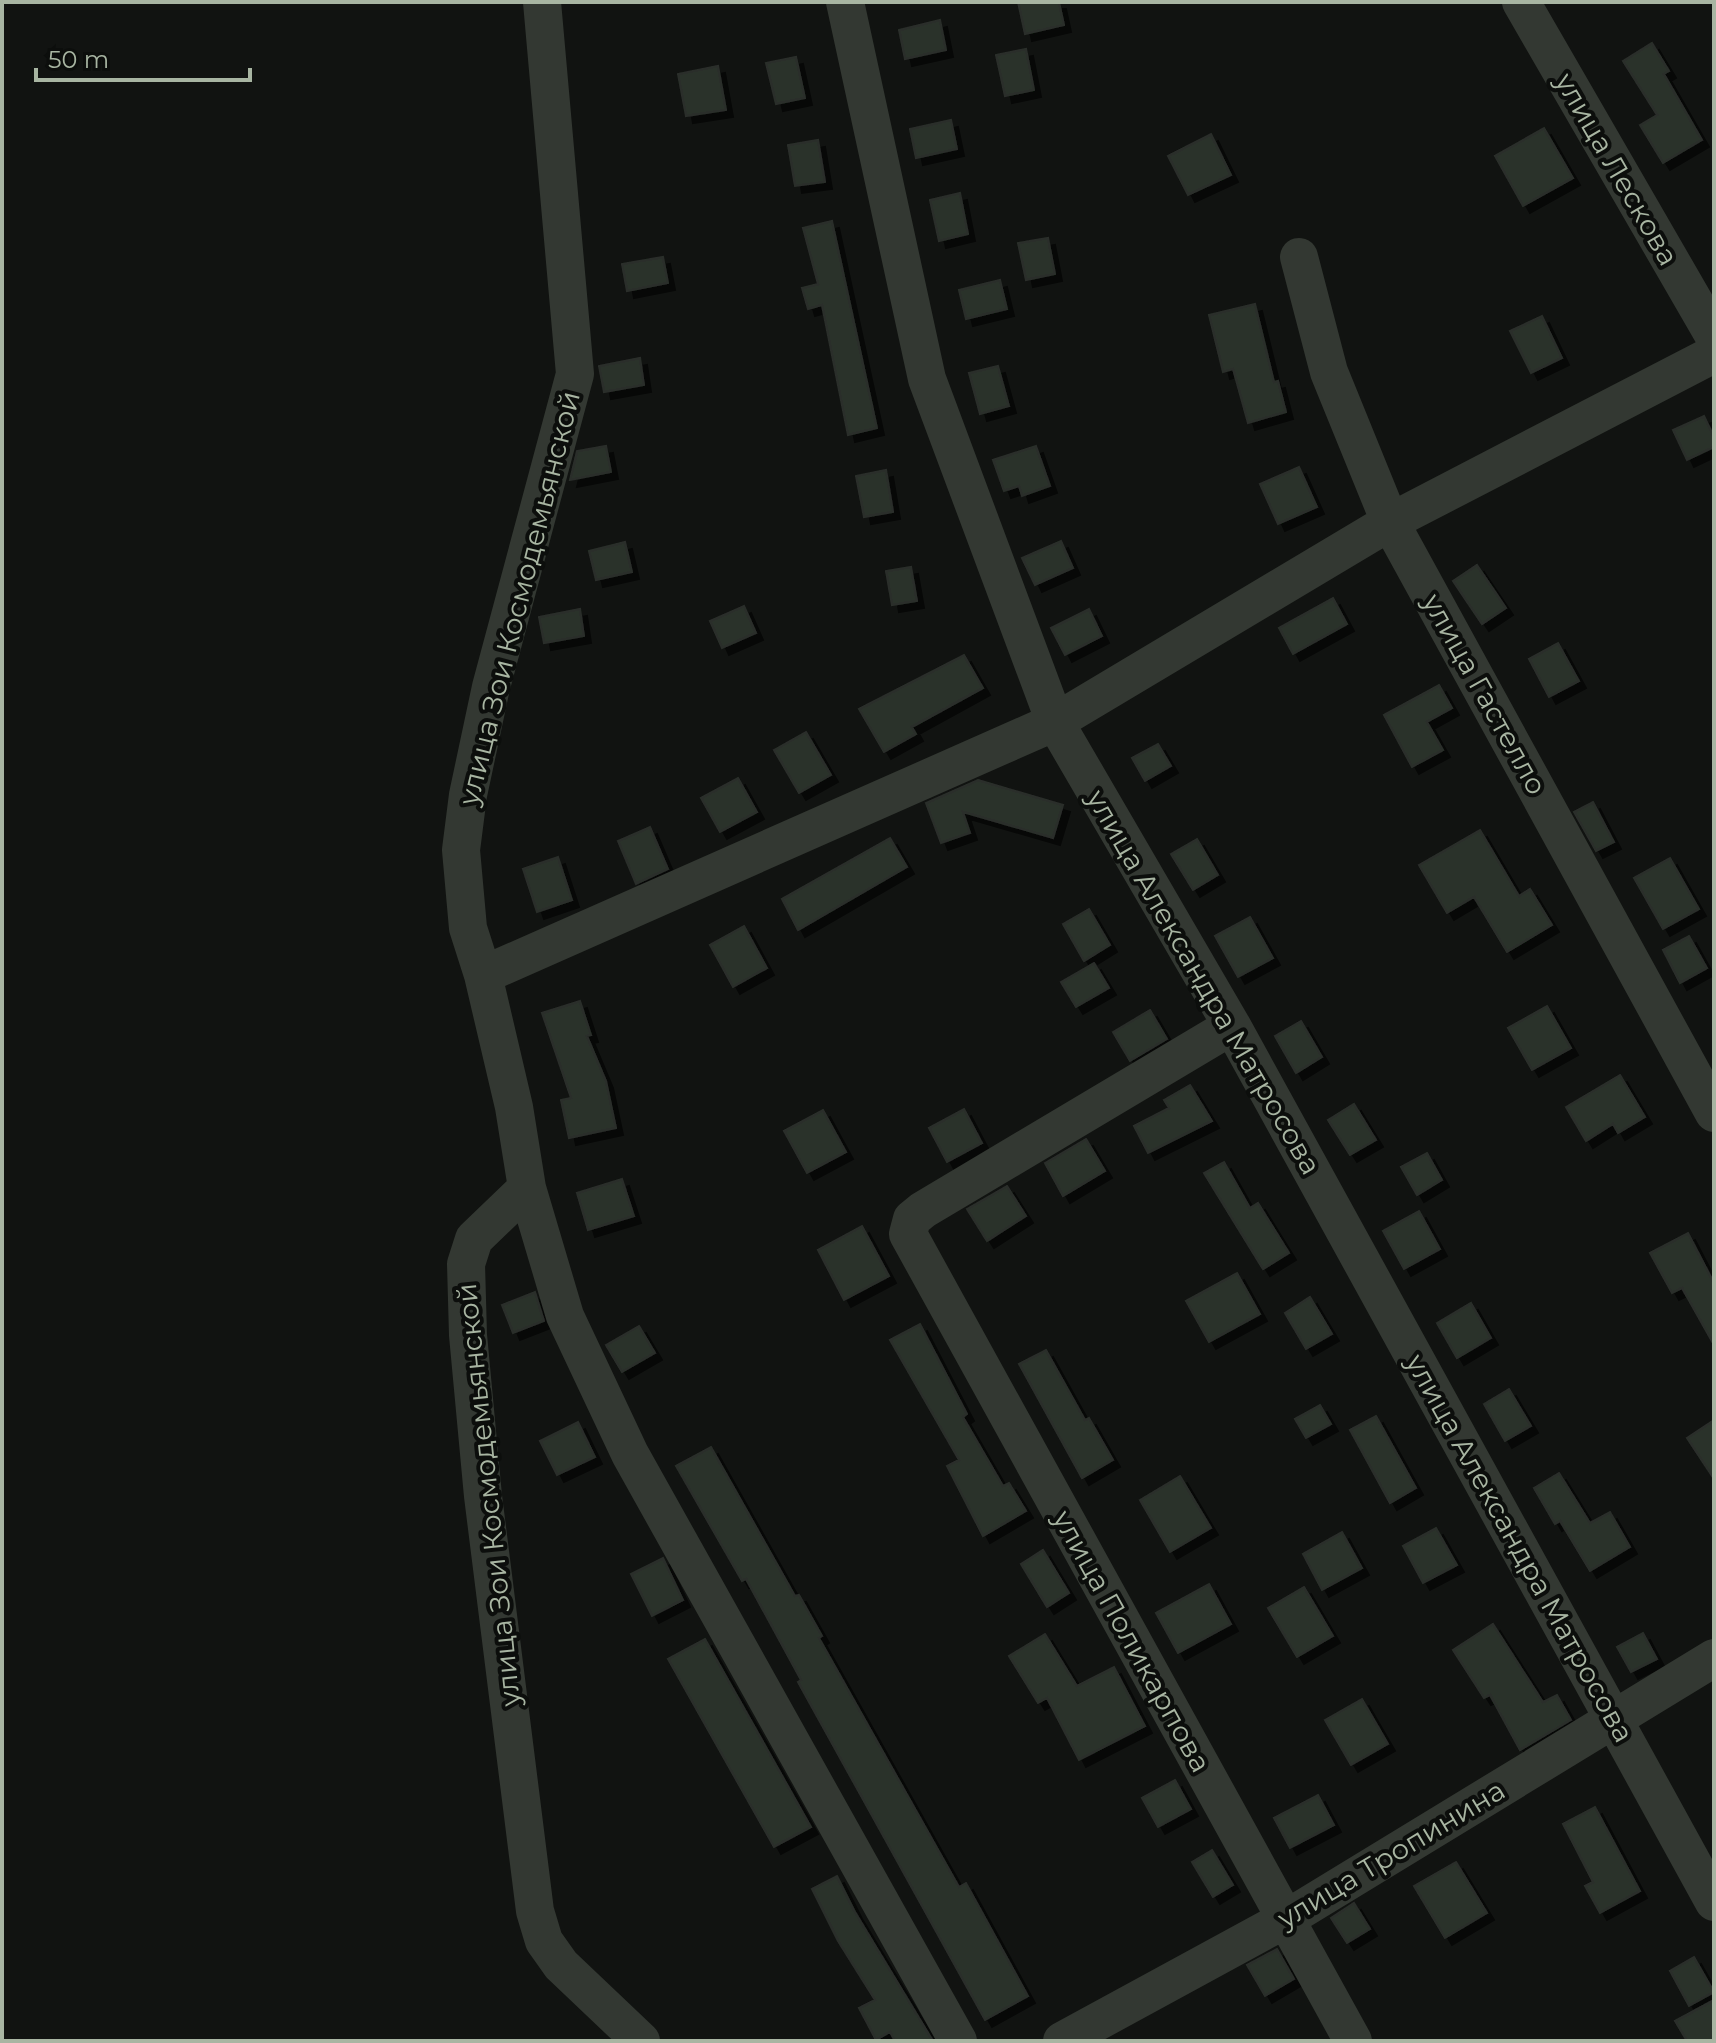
<svg xmlns="http://www.w3.org/2000/svg" width="1716" height="2043" viewBox="0 0 1716 2043" font-family="Montserrat,sans-serif">
<style>
.building{fill:#2c302c;stroke:#2b2f2b;stroke-width:2;filter:url(#shadow)}
.lines{fill:none;stroke-linecap:round;stroke-linejoin:round}
.minor{stroke:#333832;stroke-width:38}
.labels{text-anchor:middle;stroke-width:8;stroke-linejoin:round;paint-order:stroke}
.street-label{font-size:28px;fill:#a8b5a2;stroke:#0c0e0c}
</style>
<defs>
<filter id="shadow"><feDropShadow dx="7" dy="7" stdDeviation="0" flood-color="#0009"/></filter>
</defs>
<rect width="100%" height="100%" fill="#111311"/>
<path class="building" d="M 1018,2 L 1059,2 L 1064,25 L 1025,34 Z
M 940,20 L 946,50 L 905,59 L 899,30 Z
M 1652,43 L 1669,71 L 1664,74 L 1702,140 L 1663,163 L 1640,125 L 1657,115 L 1623,61 Z
M 1026,49 L 1034,90 L 1005,96 L 996,55 Z
M 796,57 L 805,98 L 776,104 L 766,63 Z
M 718,66 L 726,110 L 686,116 L 678,74 Z
M 951,120 L 957,149 L 916,158 L 910,129 Z
M 1544,128 L 1573,178 L 1523,206 L 1495,156 Z
M 1211,134 L 1231,175 L 1188,195 L 1168,156 Z
M 818,140 L 825,182 L 795,186 L 788,145 Z
M 960,193 L 968,234 L 939,241 L 930,200 Z
M 832,221 L 877,428 L 848,435 L 822,305 L 808,309 L 802,288 L 818,284 L 803,228 Z
M 1048,238 L 1055,274 L 1026,280 L 1018,243 Z
M 663,257 L 668,283 L 627,291 L 622,264 Z
M 1000,280 L 1007,309 L 966,319 L 959,290 Z
M 1255,304 L 1274,382 L 1278,381 L 1286,412 L 1248,423 L 1233,369 L 1223,372 L 1209,315 Z
M 1542,316 L 1562,358 L 1531,373 L 1510,331 Z
M 640,358 L 644,385 L 604,392 L 599,366 Z
M 998,366 L 1009,406 L 980,414 L 969,373 Z
M 1704,416 L 1714,437 L 1714,447 L 1687,460 L 1673,430 Z
M 606,446 L 611,472 L 570,480 L 577,451 Z
M 1036,446 L 1050,486 L 1022,496 L 1019,486 L 1004,491 L 993,460 Z
M 1299,467 L 1317,507 L 1278,524 L 1260,484 Z
M 886,470 L 893,512 L 864,517 L 856,476 Z
M 1061,541 L 1073,568 L 1035,585 L 1022,558 Z
M 625,542 L 632,572 L 596,580 L 589,551 Z
M 1477,565 L 1506,608 L 1482,624 L 1453,581 Z
M 911,567 L 917,601 L 892,605 L 886,571 Z
M 1333,598 L 1347,624 L 1293,654 L 1279,628 Z
M 744,606 L 756,633 L 722,648 L 710,621 Z
M 580,609 L 584,636 L 544,643 L 539,617 Z
M 1089,609 L 1102,636 L 1065,655 L 1051,628 Z
M 1558,643 L 1579,681 L 1549,697 L 1529,659 Z
M 964,655 L 983,688 L 912,727 L 916,734 L 884,752 L 859,709 Z
M 1439,685 L 1452,708 L 1427,722 L 1443,750 L 1412,767 L 1384,715 Z
M 806,732 L 831,775 L 799,793 L 774,750 Z
M 1158,744 L 1171,766 L 1145,781 L 1132,758 Z
M 738,778 L 757,812 L 720,832 L 701,798 Z
M 978,780 L 1063,805 L 1053,838 L 963,812 L 970,833 L 941,843 L 926,803 Z
M 1593,802 L 1614,842 L 1596,851 L 1574,812 Z
M 650,827 L 668,869 L 636,884 L 618,841 Z
M 1480,830 L 1519,896 L 1530,889 L 1552,925 L 1507,952 L 1474,897 L 1447,913 L 1419,865 Z
M 890,838 L 907,867 L 798,930 L 782,899 Z
M 1197,839 L 1218,875 L 1193,890 L 1171,854 Z
M 558,857 L 572,900 L 537,912 L 523,869 Z
M 1670,858 L 1699,909 L 1663,929 L 1634,878 Z
M 1089,909 L 1110,945 L 1084,961 L 1063,924 Z
M 1250,917 L 1273,958 L 1238,977 L 1215,936 Z
M 744,926 L 767,968 L 733,987 L 710,945 Z
M 1689,936 L 1707,968 L 1680,983 L 1663,950 Z
M 1094,963 L 1109,988 L 1076,1007 L 1061,982 Z
M 580,1001 L 591,1035 L 587,1036 L 606,1081 L 616,1128 L 569,1138 L 561,1100 L 571,1098 L 542,1013 Z
M 1547,1006 L 1571,1048 L 1532,1070 L 1508,1028 Z
M 1150,1010 L 1167,1039 L 1130,1061 L 1113,1032 Z
M 1301,1021 L 1322,1057 L 1296,1073 L 1275,1036 Z
M 1620,1075 L 1645,1117 L 1618,1133 L 1613,1124 L 1586,1141 L 1566,1107 Z
M 1190,1085 L 1212,1121 L 1148,1153 L 1134,1126 L 1169,1108 L 1164,1100 Z
M 1354,1104 L 1376,1140 L 1350,1155 L 1328,1120 Z
M 964,1109 L 982,1143 L 947,1162 L 929,1128 Z
M 823,1110 L 846,1152 L 807,1173 L 784,1131 Z
M 1086,1139 L 1105,1171 L 1063,1196 L 1045,1163 Z
M 1427,1153 L 1442,1180 L 1417,1195 L 1401,1167 Z
M 1224,1162 L 1250,1208 L 1258,1203 L 1289,1253 L 1263,1269 L 1204,1173 Z
M 622,1179 L 634,1216 L 588,1230 L 577,1193 Z
M 1007,1186 L 1026,1216 L 987,1241 L 967,1209 Z
M 1419,1211 L 1440,1249 L 1404,1269 L 1383,1231 Z
M 862,1226 L 889,1276 L 844,1300 L 818,1250 Z
M 1688,1233 L 1714,1283 L 1714,1345 L 1682,1288 L 1672,1293 L 1650,1253 Z
M 1237,1273 L 1260,1314 L 1209,1342 L 1186,1301 Z
M 535,1292 L 544,1321 L 513,1333 L 502,1305 Z
M 1310,1297 L 1332,1334 L 1306,1349 L 1285,1313 Z
M 1471,1303 L 1491,1338 L 1457,1358 L 1437,1323 Z
M 920,1324 L 967,1414 L 963,1417 L 1003,1486 L 1009,1483 L 1026,1511 L 983,1536 L 947,1466 L 959,1460 L 890,1340 Z
M 639,1326 L 655,1353 L 622,1372 L 606,1345 Z
M 1046,1350 L 1085,1420 L 1089,1418 L 1113,1460 L 1082,1478 L 1019,1364 Z
M 1509,1389 L 1531,1426 L 1505,1441 L 1484,1404 Z
M 1320,1405 L 1331,1424 L 1306,1438 L 1295,1419 Z
M 1376,1416 L 1416,1488 L 1390,1503 L 1350,1430 Z
M 1714,1420 L 1714,1479 L 1687,1438 Z
M 578,1422 L 595,1457 L 557,1475 L 540,1441 Z
M 711,1447 L 795,1596 L 799,1595 L 822,1636 L 819,1638 L 959,1887 L 966,1883 L 1028,1996 L 985,2020 L 798,1682 L 801,1680 L 746,1579 L 742,1581 L 676,1466 Z
M 1559,1473 L 1590,1523 L 1610,1512 L 1630,1547 L 1590,1571 L 1560,1521 L 1555,1524 L 1534,1488 Z
M 1180,1476 L 1211,1528 L 1170,1552 L 1140,1500 Z
M 1436,1528 L 1457,1565 L 1423,1583 L 1403,1546 Z
M 1342,1532 L 1362,1568 L 1322,1590 L 1303,1554 Z
M 1043,1550 L 1069,1593 L 1047,1607 L 1021,1564 Z
M 663,1558 L 683,1600 L 652,1616 L 631,1574 Z
M 1209,1584 L 1231,1624 L 1178,1653 L 1156,1613 Z
M 1304,1587 L 1333,1636 L 1297,1657 L 1268,1608 Z
M 1493,1624 L 1543,1702 L 1557,1695 L 1571,1720 L 1520,1750 L 1490,1695 L 1484,1698 L 1453,1650 Z
M 1643,1633 L 1657,1659 L 1631,1672 L 1617,1647 Z
M 1045,1634 L 1077,1686 L 1114,1667 L 1145,1726 L 1079,1760 L 1047,1698 L 1038,1703 L 1009,1656 Z
M 705,1639 L 811,1827 L 774,1847 L 668,1659 Z
M 1362,1699 L 1388,1744 L 1351,1765 L 1325,1720 Z
M 1175,1780 L 1191,1809 L 1158,1827 L 1142,1798 Z
M 1318,1795 L 1334,1825 L 1290,1848 L 1274,1818 Z
M 1595,1807 L 1640,1891 L 1600,1913 L 1585,1886 L 1593,1882 L 1563,1824 Z
M 1212,1850 L 1233,1885 L 1213,1897 L 1192,1862 Z
M 1456,1862 L 1487,1913 L 1445,1938 L 1414,1886 Z
M 837,1876 L 855,1912 L 933,2041 L 895,2041 L 890,2032 L 876,2040 L 859,2008 L 875,2000 L 838,1941 L 812,1889 Z
M 1354,1903 L 1370,1929 L 1347,1943 L 1331,1918 Z
M 1277,1949 L 1294,1979 L 1265,1996 L 1247,1965 Z
M 1694,1957 L 1714,1992 L 1689,2006 L 1670,1971 Z
M 1714,2000 L 1714,2041 L 1687,2041 L 1675,2021 Z"/>
<g class="lines">
<path class="minor" d="M 542,2 L 575,374 L 491,687 L 468,795 L 461,850 L 468,928 L 483,975 L 514,1107 L 527,1188 L 474,1239 L 466,1264 L 468,1335 L 483,1496 L 535,1911 L 544,1941 L 561,1965 L 641,2041
M 845,2 L 927,379 L 1055,722 L 1232,1026 L 1714,1902
M 1521,2 L 1714,336
M 1299,257 L 1329,372 L 1390,522 L 1714,1113
M 483,975 L 1055,722 L 1390,522 L 1714,354
M 1232,1026 L 923,1210 L 912,1219 L 908,1234 L 1353,2041
M 527,1188 L 565,1316 L 630,1454 L 958,2041
M 1062,2041 L 1286,1919 L 1714,1658"/>
</g>
<g class="labels">
<g class="street-label">
<text transform="translate(1617 169) rotate(60)" y="10">улица Лескова</text>
<text transform="translate(519 598) rotate(-76)" y="10">улица Зои Космодемьянской</text>
<text transform="translate(1485 694) rotate(61)" y="10">улица Гастелло</text>
<text transform="translate(1204 982) rotate(60)" y="10">улица Александра Матросова</text>
<text transform="translate(488 1495) rotate(-96)" y="10">улица Зои Космодемьянской</text>
<text transform="translate(1520 1548) rotate(61)" y="10">улица Александра Матросова</text>
<text transform="translate(1132 1641) rotate(61)" y="10">улица Поликарпова</text>
<text transform="translate(1391 1854) rotate(-31)" y="10">улица Тропинина</text>
</g>
</g>
<rect width="1716" height="2043" fill="none" stroke="#a8b5a2" stroke-width="8"/>
<path d="M36 68v12h214v-12" fill="none" stroke="#a8b5a2" stroke-width="4"/>
<text x="48" y="68" font-size="24" fill="#a8b5a2" stroke="#0c0e0c" stroke-width="6" paint-order="stroke">50 m</text>
</svg>
